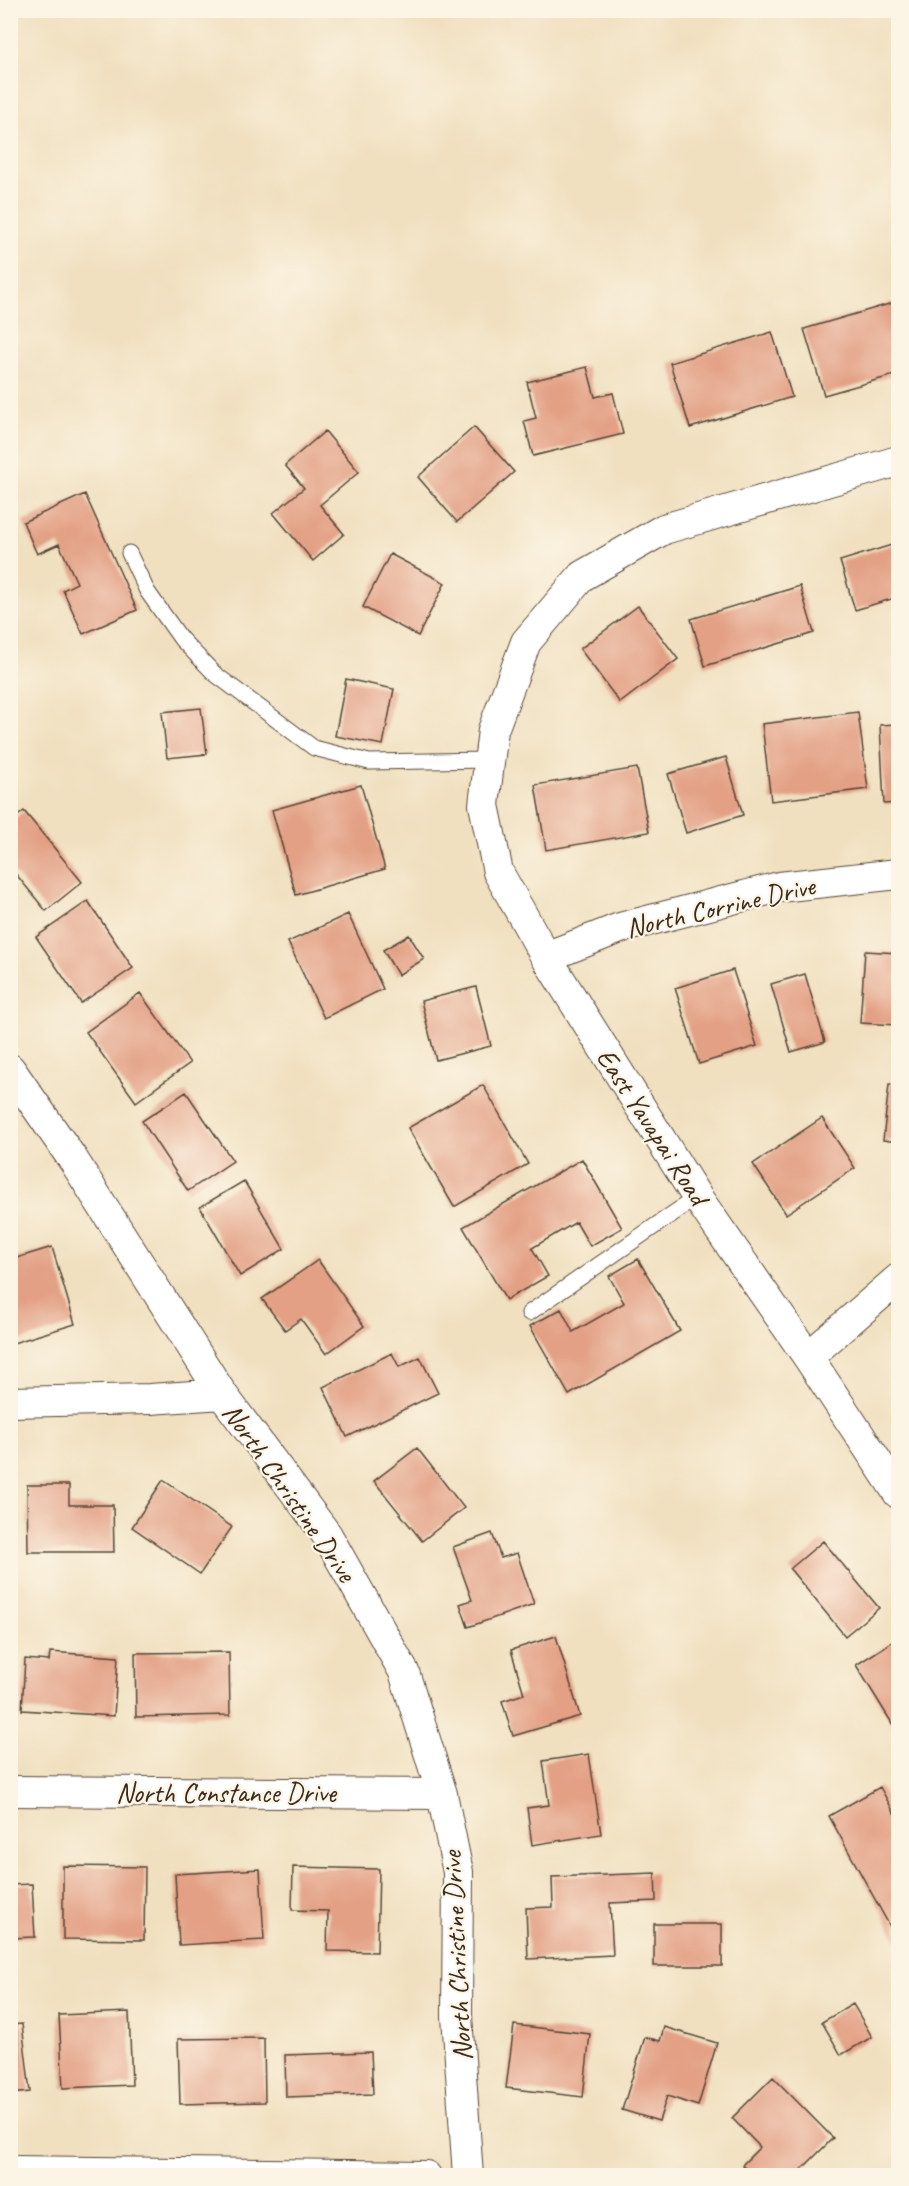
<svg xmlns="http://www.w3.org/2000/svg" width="909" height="2186" viewBox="0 0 909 2186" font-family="Caveat,sans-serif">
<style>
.building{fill:#e3a085}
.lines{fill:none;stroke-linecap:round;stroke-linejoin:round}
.lane-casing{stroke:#564536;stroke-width:17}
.street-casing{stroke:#564536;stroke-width:32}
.lane{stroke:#fff;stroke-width:15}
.street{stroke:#fff;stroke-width:30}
.labels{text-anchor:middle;stroke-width:4.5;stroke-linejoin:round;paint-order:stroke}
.street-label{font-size:28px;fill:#3b2a1e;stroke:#fcf5e5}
</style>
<rect width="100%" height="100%" fill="#fcf5e5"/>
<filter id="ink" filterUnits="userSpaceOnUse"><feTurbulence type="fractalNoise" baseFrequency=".0167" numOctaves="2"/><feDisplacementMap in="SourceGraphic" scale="12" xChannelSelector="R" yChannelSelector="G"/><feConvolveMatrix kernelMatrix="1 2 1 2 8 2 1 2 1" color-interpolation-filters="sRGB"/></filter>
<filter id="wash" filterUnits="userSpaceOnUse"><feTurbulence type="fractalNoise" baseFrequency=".008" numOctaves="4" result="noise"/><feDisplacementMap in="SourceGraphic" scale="24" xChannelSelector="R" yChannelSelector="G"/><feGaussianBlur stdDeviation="1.35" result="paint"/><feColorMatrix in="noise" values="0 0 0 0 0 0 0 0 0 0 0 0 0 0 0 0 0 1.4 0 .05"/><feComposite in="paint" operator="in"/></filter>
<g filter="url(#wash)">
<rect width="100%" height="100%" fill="#f0e0c0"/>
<g id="blocks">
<path class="building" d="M 896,302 L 898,312 L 898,374 L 824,395 L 804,329 Z
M 772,332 L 792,397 L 690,428 L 670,363 Z
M 587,367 L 595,397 L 613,393 L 623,434 L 533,456 L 524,421 L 536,418 L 527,382 Z
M 474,427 L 514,472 L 457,522 L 418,477 Z
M 325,431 L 359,472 L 320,505 L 344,534 L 313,561 L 273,513 L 304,488 L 285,465 Z
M 85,494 L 137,610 L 83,634 L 63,590 L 77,583 L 59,544 L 37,554 L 23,522 Z
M 898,543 L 898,597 L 855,610 L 840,561 Z
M 390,554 L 445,583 L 418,636 L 363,607 Z
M 800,586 L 814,633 L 705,666 L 691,619 Z
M 638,606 L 678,659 L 620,703 L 580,649 Z
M 346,679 L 394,689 L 383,745 L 335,736 Z
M 201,708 L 207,754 L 167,758 L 162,712 Z
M 858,712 L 868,789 L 771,801 L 762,724 Z
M 898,724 L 898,803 L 884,804 L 880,725 Z
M 726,757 L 743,815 L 686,833 L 668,774 Z
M 637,768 L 649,832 L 546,850 L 535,785 Z
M 361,785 L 385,869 L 296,895 L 272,810 Z
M 24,811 L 82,882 L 46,911 L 15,873 L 10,877 L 10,822 Z
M 88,901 L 133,968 L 81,1003 L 36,937 Z
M 348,914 L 383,989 L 324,1018 L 288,942 Z
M 409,935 L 424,959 L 398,975 L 383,950 Z
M 865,951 L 898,953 L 898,1025 L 860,1023 Z
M 733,970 L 757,1046 L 699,1064 L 675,988 Z
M 805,974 L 825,1042 L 791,1052 L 771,984 Z
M 476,987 L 491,1046 L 436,1060 L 421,1001 Z
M 140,993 L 190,1063 L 136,1102 L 86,1032 Z
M 889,1084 L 898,1085 L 898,1142 L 883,1140 Z
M 483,1085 L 528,1164 L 454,1207 L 408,1128 Z
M 186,1092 L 233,1161 L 188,1191 L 142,1121 Z
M 822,1118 L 855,1168 L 786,1214 L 753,1164 Z
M 582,1159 L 622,1228 L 590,1246 L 576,1222 L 532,1248 L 548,1276 L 506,1300 L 463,1227 Z
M 244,1181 L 284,1249 L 240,1276 L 200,1207 Z
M 52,1247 L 75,1324 L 10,1344 L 10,1260 Z
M 638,1259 L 680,1331 L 569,1395 L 530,1326 L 561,1309 L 573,1332 L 624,1303 L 609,1276 Z
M 318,1260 L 364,1326 L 326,1354 L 301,1319 L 285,1330 L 262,1299 Z
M 392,1353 L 399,1367 L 420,1357 L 438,1393 L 347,1437 L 323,1387 Z
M 417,1448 L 464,1508 L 422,1541 L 374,1481 Z
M 163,1480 L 232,1527 L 200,1574 L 132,1527 Z
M 27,1485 L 69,1485 L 69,1505 L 113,1505 L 114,1552 L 28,1552 Z
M 492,1533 L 501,1558 L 517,1553 L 534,1604 L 468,1627 L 460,1604 L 472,1600 L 453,1547 Z
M 823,1541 L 879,1608 L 845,1636 L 790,1569 Z
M 556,1636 L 580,1716 L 513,1736 L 502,1701 L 524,1694 L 511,1650 Z
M 895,1640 L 898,1645 L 898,1733 L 856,1665 Z
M 50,1652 L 118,1657 L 114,1716 L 22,1710 L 25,1659 L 49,1661 Z
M 229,1652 L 230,1715 L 136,1717 L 135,1653 Z
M 589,1754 L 601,1834 L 532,1845 L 527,1808 L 549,1805 L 543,1761 Z
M 898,1768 L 898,1792 L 889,1774 Z
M 880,1787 L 898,1820 L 898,1941 L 829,1816 Z
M 63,1866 L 145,1867 L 144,1940 L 63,1939 Z
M 293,1867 L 379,1869 L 377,1952 L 327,1951 L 328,1911 L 292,1910 Z
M 260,1869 L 264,1940 L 179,1945 L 175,1874 Z
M 655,1873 L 656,1901 L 610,1903 L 613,1955 L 528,1959 L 526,1908 L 553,1907 L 552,1877 Z
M 32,1884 L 35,1937 L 10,1938 L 10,1885 Z
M 654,1924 L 722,1924 L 722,1966 L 654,1966 Z
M 853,2004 L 872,2037 L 841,2055 L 822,2022 Z
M 129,2012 L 132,2085 L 63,2088 L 59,2015 Z
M 22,2024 L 30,2092 L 10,2094 L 10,2025 Z
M 514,2025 L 590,2034 L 583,2097 L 506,2088 Z
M 664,2027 L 717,2043 L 698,2106 L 667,2096 L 659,2121 L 622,2110 L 645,2037 L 660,2041 Z
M 264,2038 L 265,2102 L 180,2104 L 178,2039 Z
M 371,2052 L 373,2094 L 286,2097 L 285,2055 Z
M 773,2077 L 833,2138 L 795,2176 L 752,2176 L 742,2165 L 760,2147 L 732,2118 Z"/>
</g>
</g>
<g filter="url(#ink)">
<use href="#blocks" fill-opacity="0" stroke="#564536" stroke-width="1.5"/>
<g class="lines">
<g class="lane-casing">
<path id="lane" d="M 129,553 L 147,591 L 181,639 L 215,674 L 314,748 L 369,762 L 489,760
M 529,1313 L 697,1197"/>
</g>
<g class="street-casing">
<path id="street" d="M 898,461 L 664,529 L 582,576 L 526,642 L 493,730 L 484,805 L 498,872 L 546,957 L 697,1197 L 808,1357 L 898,1493
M 546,957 L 620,928 L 779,887 L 898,874
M 10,1069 L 74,1161 L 222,1394 L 327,1535 L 404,1672 L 442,1794 L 458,1872 L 457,2016 L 468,2176
M 808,1357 L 898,1279
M 10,1402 L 150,1399 L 222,1394
M 10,1791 L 442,1794
M 10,2171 L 426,2176"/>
</g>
<use href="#lane" class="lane"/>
<use href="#street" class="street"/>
</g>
</g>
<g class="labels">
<g class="street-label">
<text transform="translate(720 906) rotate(-13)" y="10">North Corrine Drive</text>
<text transform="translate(653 1126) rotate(57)" y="10">East Yavapai Road</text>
<text transform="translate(290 1492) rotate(55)" y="10">North Christine Drive</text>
<text x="226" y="1802">North Constance Drive</text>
<text transform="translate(456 1956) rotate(-93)" y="10">North Christine Drive</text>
</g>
</g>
<rect width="909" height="2186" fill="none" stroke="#fcf5e5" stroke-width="36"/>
</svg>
